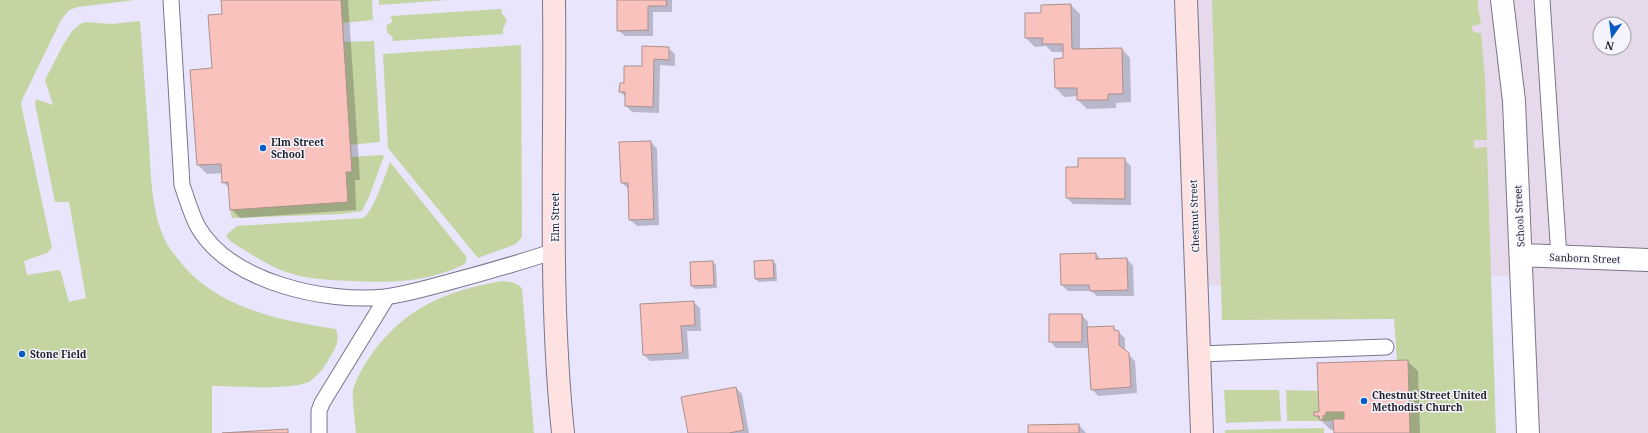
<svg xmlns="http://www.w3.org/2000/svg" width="1648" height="433" viewBox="0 0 1648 433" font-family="'Noto Serif',serif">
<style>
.industrial{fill:#e6d9ec;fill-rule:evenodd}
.green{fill:#c5d5a2}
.shadow{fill:#0003}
.building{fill:#fac2bc;stroke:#ab908d}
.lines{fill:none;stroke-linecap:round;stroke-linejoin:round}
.lane-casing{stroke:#79758b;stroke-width:17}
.street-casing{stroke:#79758b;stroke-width:24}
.secondary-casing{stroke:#79758b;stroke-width:24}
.lane{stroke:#fff;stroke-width:15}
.street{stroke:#fff;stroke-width:22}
.secondary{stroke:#fde2e1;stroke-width:22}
.poi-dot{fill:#095cc5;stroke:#f5f4fe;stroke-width:1.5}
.labels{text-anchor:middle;stroke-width:3;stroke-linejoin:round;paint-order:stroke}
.poi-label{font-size:10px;font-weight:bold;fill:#201f27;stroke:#f5f4fe;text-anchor:start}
.street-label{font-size:10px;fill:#201f27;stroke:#f5f4fe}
</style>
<rect width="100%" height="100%" fill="#e8e5fd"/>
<path class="industrial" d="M 1196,0 L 1648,0 L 1648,433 L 1535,433 L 1528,275 L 1206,286 ZM 1600,24 L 1624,24 L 1624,48 L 1600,48 Z"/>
<path class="green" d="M 0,0 L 135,0 L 78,7 L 69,10 L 61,20 L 22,100 L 21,104 L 52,248 L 47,253 L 24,261 L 27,275 L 59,270 L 61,273 L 69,302 L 86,298 L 69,202 L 55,202 L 35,104 L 36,99 L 53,105 L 45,80 L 63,45 L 72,31 L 80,24 L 86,22 L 112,24 L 140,21 C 143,61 146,101 149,142 C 151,175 151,210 165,240 C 167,246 172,251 175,255 C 212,307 276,320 336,329 C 340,340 336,348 330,357 C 325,366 319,375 310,381 C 295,391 233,386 212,386 L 212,433 L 0,433 Z
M 341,0 L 372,0 L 373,20 L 342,23 Z
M 379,0 L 448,0 L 379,5 Z
M 1212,0 L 1478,0 L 1478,7 L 1481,24 L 1472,26 L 1473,32 L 1481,33 L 1485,78 L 1487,140 L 1474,140 L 1474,148 L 1487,147 L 1496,433 L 1410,433 L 1408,360 L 1397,360 L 1394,319 L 1222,320 Z
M 501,9 L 502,14 L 505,17 L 507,21 L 503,28 L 503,34 L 393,41 L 392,36 C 387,34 386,30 387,25 L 392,22 L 391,16 Z
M 374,41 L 380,141 L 379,142 L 350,145 L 344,42 Z
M 521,45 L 522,237 L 516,244 L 478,258 L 388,148 L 383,54 Z
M 382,155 L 384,156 L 369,197 L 362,211 L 343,214 L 232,218 L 230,210 L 348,202 L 346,172 L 352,172 L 351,157 Z
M 390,162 L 465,255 L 467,258 L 465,264 C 426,283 391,283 349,281 C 328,280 306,279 286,272 C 266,265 248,252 230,241 L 226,235 L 237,226 L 363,218 C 373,213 386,173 390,162 Z
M 502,281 C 510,282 518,282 522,289 L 534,433 L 356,433 C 355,420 352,402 353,390 C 355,381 364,365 369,358 C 403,308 445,291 502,281 Z
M 1224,390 L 1279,390 L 1281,421 L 1226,423 Z
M 1286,390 L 1318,391 L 1320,420 L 1323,420 L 1323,416 L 1326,415 L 1326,412 L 1344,412 L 1344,419 L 1334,419 L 1334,421 L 1287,421 Z
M 1324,428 L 1324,433 L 1225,433 L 1225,430 Z"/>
<path class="shadow" d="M 222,0 L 348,0 L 360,180 L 355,180 L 356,210 L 240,218 L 231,209 L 230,189 L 223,182 L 222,173 L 207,174 L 198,165 L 191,71 L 213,69 L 223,15 Z
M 618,0 L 672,0 L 672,12 L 653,12 L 653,36 L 625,36 L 618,30 Z
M 1071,5 L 1080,14 L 1080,50 L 1122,49 L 1130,58 L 1131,102 L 1116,103 L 1116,108 L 1087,109 L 1078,100 L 1078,96 L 1064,97 L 1056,88 L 1064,59 L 1064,52 L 1052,52 L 1046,46 L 1035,47 L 1026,38 L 1042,14 Z
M 668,48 L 675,54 L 675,66 L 660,65 L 659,113 L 632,112 L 626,106 L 626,97 L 620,92 L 625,84 L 643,67 Z
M 651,142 L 657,149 L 659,225 L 637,226 L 630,220 L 629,189 L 622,183 Z
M 1124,159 L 1131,166 L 1131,205 L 1073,204 L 1067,198 L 1078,168 Z
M 1096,254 L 1101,260 L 1127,259 L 1133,266 L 1134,296 L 1097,296 L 1091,291 L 1068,291 L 1062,285 Z
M 773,261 L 776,264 L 777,281 L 759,282 L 756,279 Z
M 713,262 L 716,265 L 717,288 L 695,289 L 692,286 Z
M 693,302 L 700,308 L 701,331 L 687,331 L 689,359 L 650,361 L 644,355 Z
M 1082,315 L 1088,322 L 1088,328 L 1113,327 L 1125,338 L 1125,351 L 1135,361 L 1137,393 L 1098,396 L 1092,389 L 1089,348 L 1056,348 L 1050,341 Z
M 1407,361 L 1418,371 L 1420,433 L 1335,433 L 1335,425 L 1333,425 L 1333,430 L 1331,430 L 1315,415 Z
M 736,388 L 742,394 L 749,433 L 689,433 Z
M 1079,425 L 1086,433 L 1029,433 Z"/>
<path class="building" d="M 221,0 L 341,0 L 352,172 L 346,172 L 348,202 L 230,210 L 228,182 L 222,183 L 221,164 L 197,165 L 190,70 L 212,68 L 208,15 L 222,14 Z
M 617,0 L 666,0 L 667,6 L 648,6 L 648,30 L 617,31 Z
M 1071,4 L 1072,49 L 1122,48 L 1123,94 L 1108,94 L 1108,100 L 1077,100 L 1077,88 L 1055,88 L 1054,59 L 1063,58 L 1063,44 L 1042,44 L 1043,38 L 1025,38 L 1025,13 L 1041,13 L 1041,5 Z
M 642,46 L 669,47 L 669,60 L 654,59 L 653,107 L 625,106 L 625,92 L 619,92 L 620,83 L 624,83 L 624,66 L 642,66 Z
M 651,141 L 654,219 L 629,220 L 628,183 L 621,183 L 619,142 Z
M 1078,158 L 1125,158 L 1125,199 L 1066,198 L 1066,167 L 1078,167 Z
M 1096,253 L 1096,259 L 1127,258 L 1128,290 L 1090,291 L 1089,285 L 1061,285 L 1060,254 Z
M 773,260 L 774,278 L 755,279 L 754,261 Z
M 713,261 L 714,285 L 691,286 L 690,262 Z
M 694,301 L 695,325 L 681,326 L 683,353 L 643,355 L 640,304 Z
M 1049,314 L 1082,314 L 1082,342 L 1049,342 Z
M 1114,326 L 1114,330 L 1119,331 L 1119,345 L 1129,353 L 1131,387 L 1091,390 L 1087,327 Z
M 1408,360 L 1410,433 L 1334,433 L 1333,419 L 1344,419 L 1344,412 L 1326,412 L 1326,415 L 1323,416 L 1323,420 L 1320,420 L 1319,416 L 1314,416 L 1314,412 L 1319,412 L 1317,363 Z
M 736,387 L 744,430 L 729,433 L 688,433 L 681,397 Z
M 1079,424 L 1079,433 L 1028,433 L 1028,425 Z
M 288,429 L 288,433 L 222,433 Z"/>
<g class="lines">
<g class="lane-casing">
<path id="lane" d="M 171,0 L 182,185 C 187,199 191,214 198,227 C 231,283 326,303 385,297 C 408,294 431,287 453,281 C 487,272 521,262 555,251
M 1542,0 L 1559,257
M 1199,354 L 1386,347
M 319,433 L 319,411 L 322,403 L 387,297"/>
</g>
<g class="street-casing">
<path id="street" d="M 1502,0 L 1514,101 L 1528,433
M 1521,255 L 1648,260"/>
</g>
<g class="secondary-casing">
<path id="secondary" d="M 554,0 C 556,144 548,289 563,433
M 1186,0 L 1202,433"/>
</g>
<use href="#lane" class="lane"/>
<use href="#street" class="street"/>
<use href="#secondary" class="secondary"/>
</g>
<g class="poi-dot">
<circle cx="263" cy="148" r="4"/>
<circle cx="22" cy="354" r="4"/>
<circle cx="1364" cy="401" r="4"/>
</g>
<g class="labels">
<g class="poi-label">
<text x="271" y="146">Elm Street<tspan x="271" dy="12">School</tspan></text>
<text x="30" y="358">Stone Field</text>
<text x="1372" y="399">Chestnut Street United<tspan x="1372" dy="12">Methodist Church</tspan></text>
</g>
<g class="street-label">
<text transform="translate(1194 216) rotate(-92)" y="4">Chestnut Street</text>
<text transform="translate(1519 216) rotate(-93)" y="4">School Street</text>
<text transform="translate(555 217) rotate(-90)" y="4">Elm Street</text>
<text transform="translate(1585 258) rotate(2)" y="4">Sanborn Street</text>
</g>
</g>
<g transform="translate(1612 36) rotate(194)"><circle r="19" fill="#f5f4fe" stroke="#a09fa8"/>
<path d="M0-3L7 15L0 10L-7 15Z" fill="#095cc5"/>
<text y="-6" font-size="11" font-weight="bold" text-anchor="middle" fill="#201f27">N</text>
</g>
</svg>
